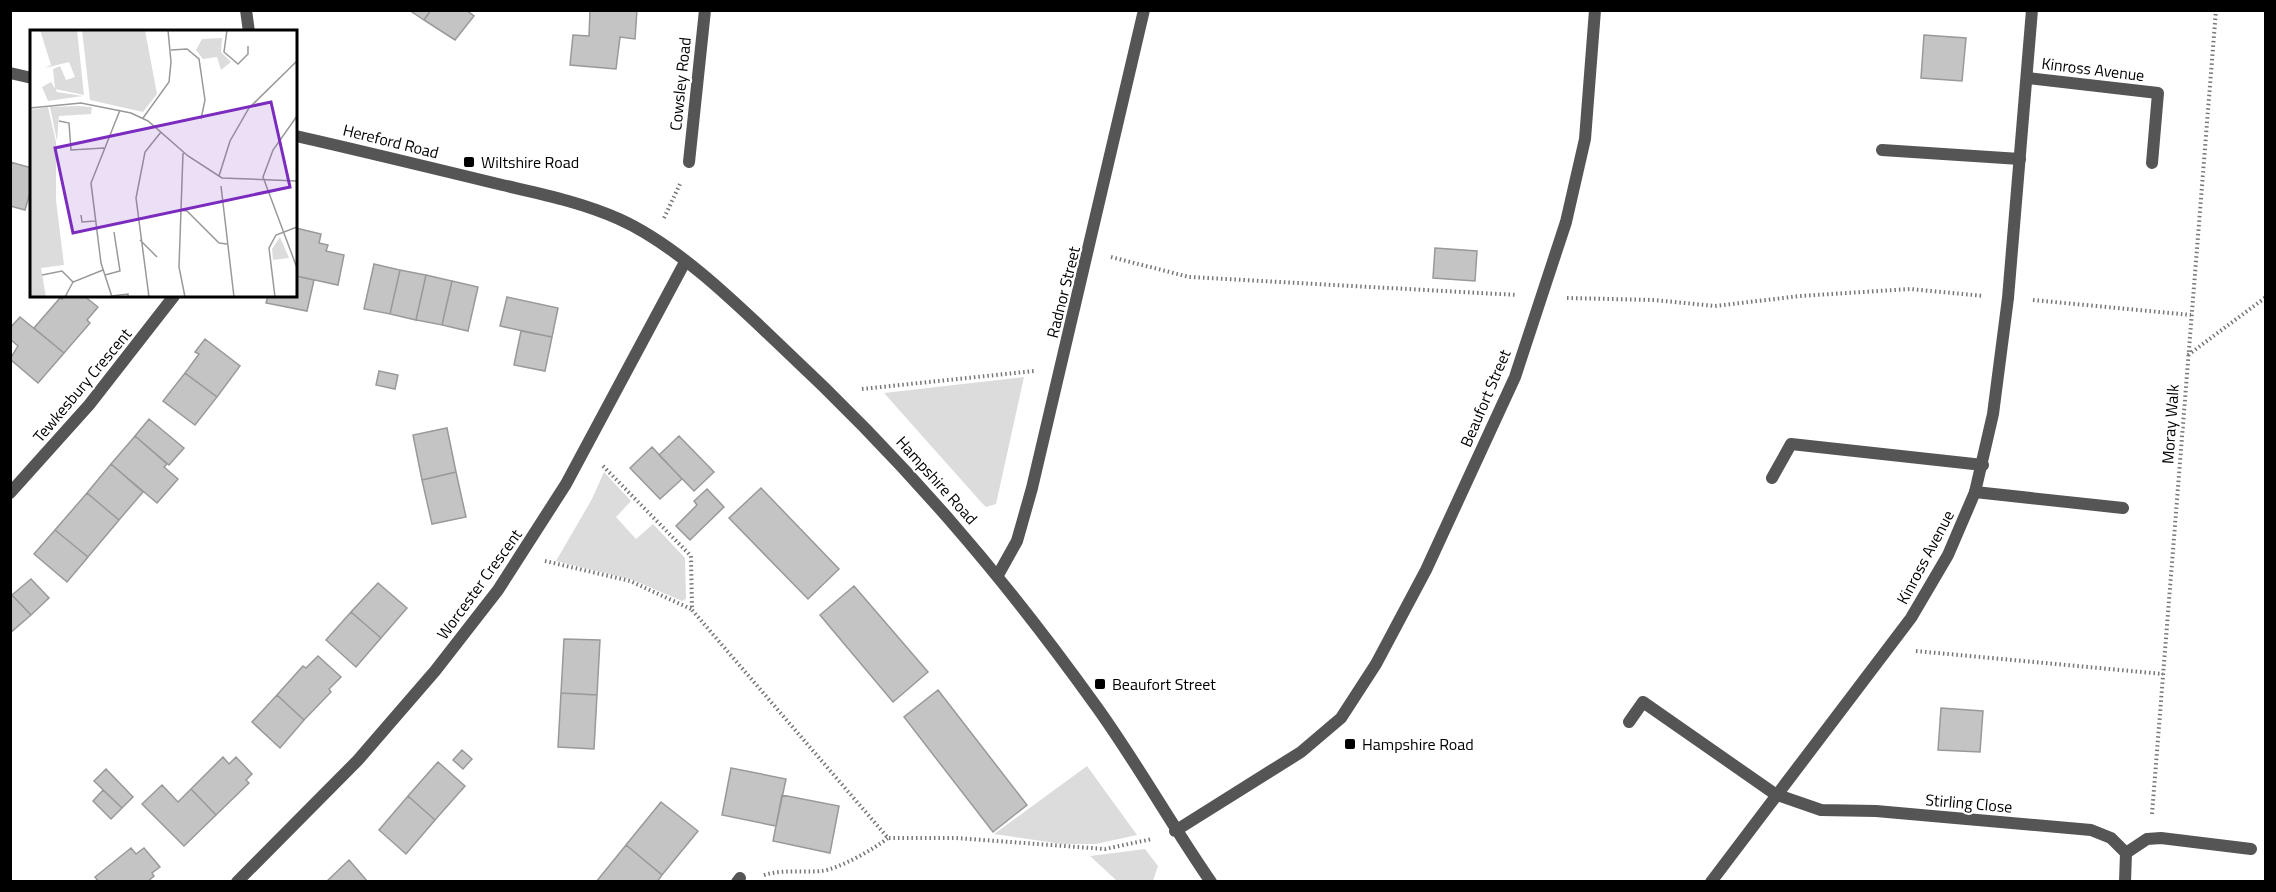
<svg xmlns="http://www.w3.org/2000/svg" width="2276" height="892" viewBox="0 0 2276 892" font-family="'Titillium Web',sans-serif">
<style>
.green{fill:#dcdcdc}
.building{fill:#c4c4c4;stroke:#999;stroke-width:1.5}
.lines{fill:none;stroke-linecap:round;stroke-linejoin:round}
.path{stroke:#777;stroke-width:4;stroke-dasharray:1.5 3;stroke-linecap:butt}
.service{stroke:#555;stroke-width:12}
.minor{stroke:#555;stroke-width:12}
.tertiary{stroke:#555;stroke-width:12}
.poi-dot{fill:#000;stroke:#fff;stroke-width:2}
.labels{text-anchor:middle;stroke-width:4.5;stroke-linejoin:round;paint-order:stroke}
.street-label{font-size:16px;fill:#000;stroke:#fff}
.poi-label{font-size:16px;fill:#000;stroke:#fff;text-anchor:start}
.inset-road{fill:none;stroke:#999;stroke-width:1.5}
.view{fill:#7b2cbf;fill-opacity:0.15;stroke:#7b2cbf;stroke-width:3}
.inset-edge{fill:none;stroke:#000;stroke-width:3}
</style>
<rect width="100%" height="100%" fill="#fff"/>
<path class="green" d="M 1024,377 L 996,504 L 986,507 L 981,502 L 884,393 Z
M 604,472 L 631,501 L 616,517 L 636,539 L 653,524 L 685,558 L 686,599 L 682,601 L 633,580 L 556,561 L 592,499 Z
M 1087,766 L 1137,835 L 1096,844 L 1062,844 L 994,834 Z
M 1145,849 L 1158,866 L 1153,881 L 1117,881 L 1090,856 Z"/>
<path class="building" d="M 409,10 L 431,10 L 424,20 Z
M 431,10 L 466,10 L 474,16 L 455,40 L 424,20 Z
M 590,10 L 637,10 L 635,39 L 620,37 L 616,69 L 570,65 L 573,35 L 589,36 Z
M 1924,35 L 1966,38 L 1962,81 L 1921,78 Z
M 10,162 L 32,168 L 32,186 L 25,210 L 10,206 Z
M 296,228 L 321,234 L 319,243 L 328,245 L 326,251 L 344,255 L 338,285 L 296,276 Z
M 1435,248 L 1477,251 L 1475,281 L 1433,278 Z
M 374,264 L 400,270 L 390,314 L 364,309 Z
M 400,270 L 426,275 L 416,320 L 390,314 Z
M 426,275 L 452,281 L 442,325 L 416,320 Z
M 296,276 L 314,280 L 307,311 L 266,303 L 268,296 L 296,296 Z
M 452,281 L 478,287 L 468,331 L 442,325 Z
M 65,296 L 84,296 L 98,307 L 87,320 L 90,323 L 64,353 L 34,328 L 60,298 L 62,299 Z
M 507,297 L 558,308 L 552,337 L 500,326 Z
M 20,317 L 64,353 L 38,383 L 10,359 L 18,346 L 10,339 L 10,328 Z
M 521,331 L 552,337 L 545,371 L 514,365 Z
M 205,339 L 240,366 L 217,397 L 185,373 L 199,354 L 195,352 Z
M 379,371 L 398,375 L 395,389 L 376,385 Z
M 185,373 L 217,397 L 195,425 L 163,401 Z
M 149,419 L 184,448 L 169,465 L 135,436 Z
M 447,428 L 456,472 L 422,480 L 413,435 Z
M 135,436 L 167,464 L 164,467 L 178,479 L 157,503 L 111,464 Z
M 679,436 L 714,472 L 694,491 L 659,455 Z
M 652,447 L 682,479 L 660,499 L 630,468 Z
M 111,464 L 143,492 L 119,520 L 87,493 Z
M 456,472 L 466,517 L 432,524 L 422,480 Z
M 761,488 L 839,569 L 808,599 L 729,518 Z
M 707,489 L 724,507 L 690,540 L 676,526 L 697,505 L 694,501 Z
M 87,493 L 119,520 L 88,557 L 55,530 Z
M 55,530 L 88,557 L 67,582 L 34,554 Z
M 31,579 L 49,598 L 31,615 L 12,595 Z
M 378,583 L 407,608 L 381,638 L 351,612 Z
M 854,586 L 928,672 L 893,702 L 820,615 Z
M 10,593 L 31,615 L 10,633 Z
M 351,612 L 381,638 L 356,667 L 326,640 Z
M 564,639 L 600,640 L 597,695 L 561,693 Z
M 318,656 L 341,677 L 329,689 L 331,692 L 304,720 L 277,695 L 303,666 L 306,668 Z
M 938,690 L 1027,805 L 993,832 L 904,717 Z
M 561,693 L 597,695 L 594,749 L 558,747 Z
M 277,695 L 304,720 L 280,748 L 252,722 Z
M 1941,708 L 1983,711 L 1980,752 L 1938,750 Z
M 462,750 L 472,759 L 463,769 L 453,760 Z
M 223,757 L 229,764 L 236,757 L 252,774 L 246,780 L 249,783 L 216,815 L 191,789 Z
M 438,762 L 465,786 L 435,820 L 408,796 Z
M 731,768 L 786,779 L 776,826 L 722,815 Z
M 106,769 L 133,797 L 122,808 L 94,781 Z
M 162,785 L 178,802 L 191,789 L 216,815 L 184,846 L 142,804 Z
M 103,790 L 122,808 L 111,819 L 93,801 Z
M 782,795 L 839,806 L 830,853 L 773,841 Z
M 408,796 L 435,820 L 406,854 L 379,830 Z
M 661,802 L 698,831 L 662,875 L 626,845 Z
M 626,845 L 662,875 L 657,882 L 596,882 Z
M 131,848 L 136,854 L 144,848 L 160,867 L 152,873 L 154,876 L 147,882 L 99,882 L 95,877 Z
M 349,860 L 368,882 L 326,882 Z"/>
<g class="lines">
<path class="path" d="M 664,218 L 680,184
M 1111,257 L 1189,277 L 1517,295
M 1567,298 L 1654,300 L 1715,306 L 1800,296 L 1910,289 L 1984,296
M 2033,300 L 2191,315
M 2188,355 L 2266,297
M 862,389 L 1034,371
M 603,466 L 691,556 L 692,610 L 888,838 L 956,838 L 1105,849 L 1152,839
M 545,561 L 630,581 L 691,609
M 1916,651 L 2163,674
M 2152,814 L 2216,10
M 764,875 C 784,869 801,873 821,871 C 839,869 874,849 888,838"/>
<path class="service" d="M 1772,478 L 1791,444 L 1983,465
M 1629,722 L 1643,702 L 1775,794
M 2126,853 L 2147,839 L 2161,838 L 2251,849"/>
<path class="minor" d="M 2027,78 L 2158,93 L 2152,163
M 1882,150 L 2020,159
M 689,162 L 705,10
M 1975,492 L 2123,508
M 10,493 L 89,405 L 174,296
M 998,575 L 1017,541 L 1032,488 L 1144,10
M 1775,794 L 1821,810 L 1876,811 L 2091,830 L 2111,838 L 2126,853 L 2125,882
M 237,882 L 358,760 L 435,671 L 498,590 L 566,484 L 685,262
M 737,882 L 740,878"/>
<path class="tertiary" d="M 246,10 L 249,32
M 10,73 L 32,78
M 296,136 C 362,151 428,167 494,183 C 536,193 579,201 619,219 C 677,245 737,304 783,348 C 903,460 1001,573 1096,706 C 1137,763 1171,824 1211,882
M 1175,831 L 1301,752 L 1341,718 L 1376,664 L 1426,570 L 1515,377 L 1566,222 L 1585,139 L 1595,10
M 1711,882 L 1911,618 L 1948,555 L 1975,492 L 1993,414 L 2008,298 L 2032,10"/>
</g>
<g class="poi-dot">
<rect x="463" y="156" width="12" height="12" rx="3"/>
<rect x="1094" y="678" width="12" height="12" rx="3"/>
<rect x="1344" y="738" width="12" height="12" rx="3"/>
</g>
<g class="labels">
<g class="street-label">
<text transform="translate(2093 69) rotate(7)" y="6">Kinross Avenue</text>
<text transform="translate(680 84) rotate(-84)" y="6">Cowsley Road</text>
<text transform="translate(391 141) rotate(14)" y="6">Hereford Road</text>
<text transform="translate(1063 292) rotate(-76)" y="6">Radnor Street</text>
<text transform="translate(82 385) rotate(-50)" y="6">Tewkesbury Crescent</text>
<text transform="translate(1485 398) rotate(-67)" y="6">Beaufort Street</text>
<text transform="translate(2170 424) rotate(-86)" y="6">Moray Walk</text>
<text transform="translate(937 480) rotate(48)" y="6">Hampshire Road</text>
<text transform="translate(1925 557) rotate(-62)" y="6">Kinross Avenue</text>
<text transform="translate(479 584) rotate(-54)" y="6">Worcester Crescent</text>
<text transform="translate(1969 803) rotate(5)" y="6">Stirling Close</text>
</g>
<g class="poi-label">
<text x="481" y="168">Wiltshire Road</text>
<text x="1112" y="690">Beaufort Street</text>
<text x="1362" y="750">Hampshire Road</text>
</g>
</g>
<g transform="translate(30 30)">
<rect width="267" height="267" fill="#fff"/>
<path d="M 10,0 L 47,0 L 54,65 L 25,59 L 23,39 L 30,36 L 36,50 L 45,47 L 39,32 L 15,38 L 21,35 ZM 52,0 L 115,0 L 127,64 L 113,82 L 60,70 ZM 192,8 L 191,22 L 201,32 L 191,40 L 187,27 L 173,29 L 166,20 L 172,9 ZM 21,52 L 27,62 L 53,66 L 18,71 L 12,57 ZM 18,77 L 26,112 L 26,170 L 34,235 L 11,238 L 16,267 L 0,267 L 0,80 ZM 20,77 L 47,76 L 62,77 L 61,84 L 29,86 L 27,111 ZM 250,207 L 259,228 L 243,230 L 242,219 Z" fill="#dcdcdc"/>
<path class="inset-road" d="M 197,0 L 194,22 L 208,34 L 218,24 L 218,16M 141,20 L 157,19 L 169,29 L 175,70 L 171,89M 0,78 L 51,73 L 101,83 L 118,91 L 158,126 L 192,148 L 267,151M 267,86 L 243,120 L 233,147 L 267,238M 113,88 L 139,52 L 141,32 L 138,0M 29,91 L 39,93 L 41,120 L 74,118M 153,123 L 149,237 L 155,267M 189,146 L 200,111 L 219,78 L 267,31M 191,156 L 204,267M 150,180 L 157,181 L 189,213 L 197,214M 51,185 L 52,192 L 65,191M 110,210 L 127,227M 12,245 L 32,241 L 43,252M 75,245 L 90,241 L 84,202M 82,266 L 98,264 L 98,267M 35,267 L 43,252 L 73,240M 82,267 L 71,233 L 61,153 L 90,80M 119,267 L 106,168 L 115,122 L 131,102M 245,267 L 239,218 L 246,205 L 267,197"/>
<path class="view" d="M 241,72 L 260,157 L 43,203 L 25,118 Z"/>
<rect width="267" height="267" class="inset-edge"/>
</g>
<rect width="2276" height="892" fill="none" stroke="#000000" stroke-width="24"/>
</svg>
